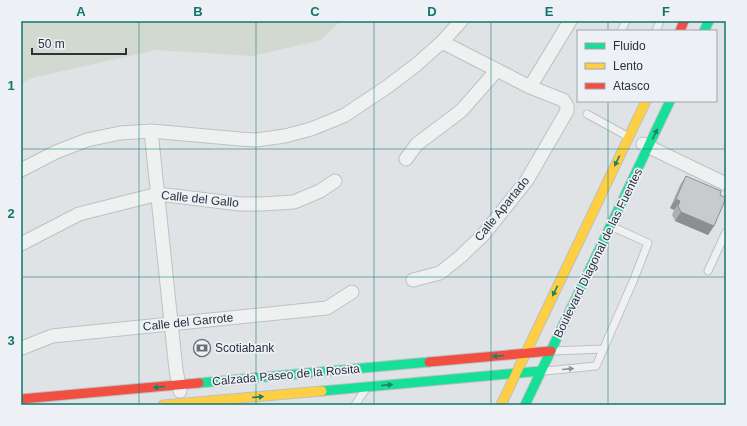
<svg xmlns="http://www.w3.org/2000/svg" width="747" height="426" viewBox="0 0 747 426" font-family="Helvetica,sans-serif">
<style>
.green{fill:#d2d9d0}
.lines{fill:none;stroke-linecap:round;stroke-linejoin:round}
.lane-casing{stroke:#bec1c3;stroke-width:9}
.street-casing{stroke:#bec1c3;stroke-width:15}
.fast-casing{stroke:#bcc0c2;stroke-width:11}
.slow-casing{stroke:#bcc0c2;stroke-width:11}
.jam-casing{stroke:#bcc0c2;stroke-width:11}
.lane{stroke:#eff1f1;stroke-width:7}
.street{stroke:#eff1f1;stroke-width:13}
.fast{stroke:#16e098;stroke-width:9}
.slow{stroke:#ffcf43;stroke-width:9}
.jam{stroke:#f24e42;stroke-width:9}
.wall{fill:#acafb0}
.shaded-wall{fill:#8c8e90}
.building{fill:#c8cbcd;stroke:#8c8e90}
.oneway{fill:#208166}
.oneway2{fill:#8c9297}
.grid{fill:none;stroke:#0f766e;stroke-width:1;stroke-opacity:0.55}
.labels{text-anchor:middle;stroke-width:3.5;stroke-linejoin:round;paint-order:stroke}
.street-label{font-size:12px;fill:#28333d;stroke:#edf1f5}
.poi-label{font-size:12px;fill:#28333d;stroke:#edf1f5;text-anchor:start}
.neatline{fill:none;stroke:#0f766e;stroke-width:1.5}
.grid-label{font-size:13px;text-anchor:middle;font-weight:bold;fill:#0f766e}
</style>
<rect width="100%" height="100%" fill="#e0e3e5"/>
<path class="green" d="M 21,21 L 341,21 L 321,40 L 253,56 L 156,50 L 32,78 L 21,84 Z"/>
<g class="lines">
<g class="lane-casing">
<path id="lane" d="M 621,31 L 626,21
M 656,31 L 660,21
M 587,114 L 627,136
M 708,271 L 726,232
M 553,351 L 603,349
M 545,371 L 596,366 L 634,279 L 648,243 L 613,227
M 355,405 L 365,390"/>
</g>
<g class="street-casing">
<path id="street" d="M 530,87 L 570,21
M 151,131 L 176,370 L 180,391
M 643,144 L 726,184
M 406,159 L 417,144 L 453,117 L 462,110 L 497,70
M 21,170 L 56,152 L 87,140 L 120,133 L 151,131 L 240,139 L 256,140 L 285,136 L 311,129 L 331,121 L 345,115 L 387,87 L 416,65 L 442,42 L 461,21
M 21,244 L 79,214 L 158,194 L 240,204 L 262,204 L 294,202 L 320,191 L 335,181
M 413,280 L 440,273 L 460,257 L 484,234 L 527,180 L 567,111 L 567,106 L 563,100 L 530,87 L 442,42
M 22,348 L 52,336 L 327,308 L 352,292"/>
</g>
<g class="fast-casing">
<path id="fast" d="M 704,31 L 709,21
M 199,383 L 429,362
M 322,391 L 541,371
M 525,405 L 670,101"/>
</g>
<g class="slow-casing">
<path id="slow" d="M 163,405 L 322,391
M 501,405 L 646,101"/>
</g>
<g class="jam-casing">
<path id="jam" d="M 680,31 L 684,21
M 429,362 L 551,351
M 21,399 L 199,383"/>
</g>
<use href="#lane" class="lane"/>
<use href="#street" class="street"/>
<use href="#fast" class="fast"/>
<use href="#slow" class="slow"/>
<use href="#jam" class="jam"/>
</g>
<path class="wall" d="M 686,176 L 720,195 L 714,226 L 708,235 L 675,221 L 672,215 L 674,210 L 670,208 L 680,185 Z"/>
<path class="shaded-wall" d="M 676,199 L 680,201 L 674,210 L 670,208 Z
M 681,212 L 714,226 L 708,235 L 675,221 Z"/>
<path class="building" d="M 686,176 L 721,191 L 720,195 L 726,198 L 714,226 L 681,212 L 678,206 L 680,201 L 676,199 Z"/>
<defs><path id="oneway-solid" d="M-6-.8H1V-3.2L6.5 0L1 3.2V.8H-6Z"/></defs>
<g class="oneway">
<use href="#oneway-solid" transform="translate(655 134) rotate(-64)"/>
<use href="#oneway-solid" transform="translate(617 161) rotate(116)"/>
<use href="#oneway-solid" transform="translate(555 291) rotate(116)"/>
<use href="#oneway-solid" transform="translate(498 356) rotate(175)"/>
<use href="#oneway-solid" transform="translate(387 385) rotate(-5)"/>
<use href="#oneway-solid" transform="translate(159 387) rotate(175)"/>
<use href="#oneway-solid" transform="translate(258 397) rotate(-5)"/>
</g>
<use class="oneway2" href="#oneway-solid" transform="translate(568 369) rotate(-5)"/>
<path class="grid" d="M 139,21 L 139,405M 256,21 L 256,405M 374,21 L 374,405M 491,21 L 491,405M 608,21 L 608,31M 608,101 L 608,405M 21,149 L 726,149M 21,277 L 726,277"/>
<defs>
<g id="bank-ring" transform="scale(0.9)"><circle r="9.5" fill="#edf1f5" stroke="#687178" stroke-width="1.5"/><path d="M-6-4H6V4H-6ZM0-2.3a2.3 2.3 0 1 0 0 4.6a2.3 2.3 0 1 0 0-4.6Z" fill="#687178"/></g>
</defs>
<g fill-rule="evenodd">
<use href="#bank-ring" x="202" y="348"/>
</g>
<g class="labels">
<g class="street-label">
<text transform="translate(200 199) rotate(6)" y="4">Calle del Gallo</text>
<text transform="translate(502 209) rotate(-51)" y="4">Calle Apartado</text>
<text transform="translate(598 253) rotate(-64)" y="4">Boulevard Diagonal de las Fuentes</text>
<text transform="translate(188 322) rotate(-6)" y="4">Calle del Garrote</text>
<text transform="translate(286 375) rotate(-5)" y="4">Calzada Paseo de la Rosita</text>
</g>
<g class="poi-label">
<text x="215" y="352">Scotiabank</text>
</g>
</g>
<rect width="747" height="426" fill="none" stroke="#edf1f5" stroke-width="44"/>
<rect x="577" y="30" width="140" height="72" fill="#edf1f5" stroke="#9ea5ab"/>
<rect x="585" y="43" width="20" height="6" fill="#16e098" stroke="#9ea5ab"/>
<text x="613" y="50" font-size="12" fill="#28333d">Fluido</text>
<rect x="585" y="63" width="20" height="6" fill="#ffcf43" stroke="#9ea5ab"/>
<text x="613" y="70" font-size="12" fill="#28333d">Lento</text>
<rect x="585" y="83" width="20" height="6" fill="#f24e42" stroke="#9ea5ab"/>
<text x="613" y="90" font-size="12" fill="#28333d">Atasco</text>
<path d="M32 48v6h94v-6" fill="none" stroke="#28333d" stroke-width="2"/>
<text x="38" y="48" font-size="12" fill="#28333d" stroke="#edf1f5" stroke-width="3" paint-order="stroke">50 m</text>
<rect x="22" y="22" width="703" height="382" class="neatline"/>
<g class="grid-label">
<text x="81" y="16">A</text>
<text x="198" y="16">B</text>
<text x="315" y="16">C</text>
<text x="432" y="16">D</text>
<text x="549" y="16">E</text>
<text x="666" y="16">F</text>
<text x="11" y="90">1</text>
<text x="11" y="218">2</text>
<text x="11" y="345">3</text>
</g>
</svg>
